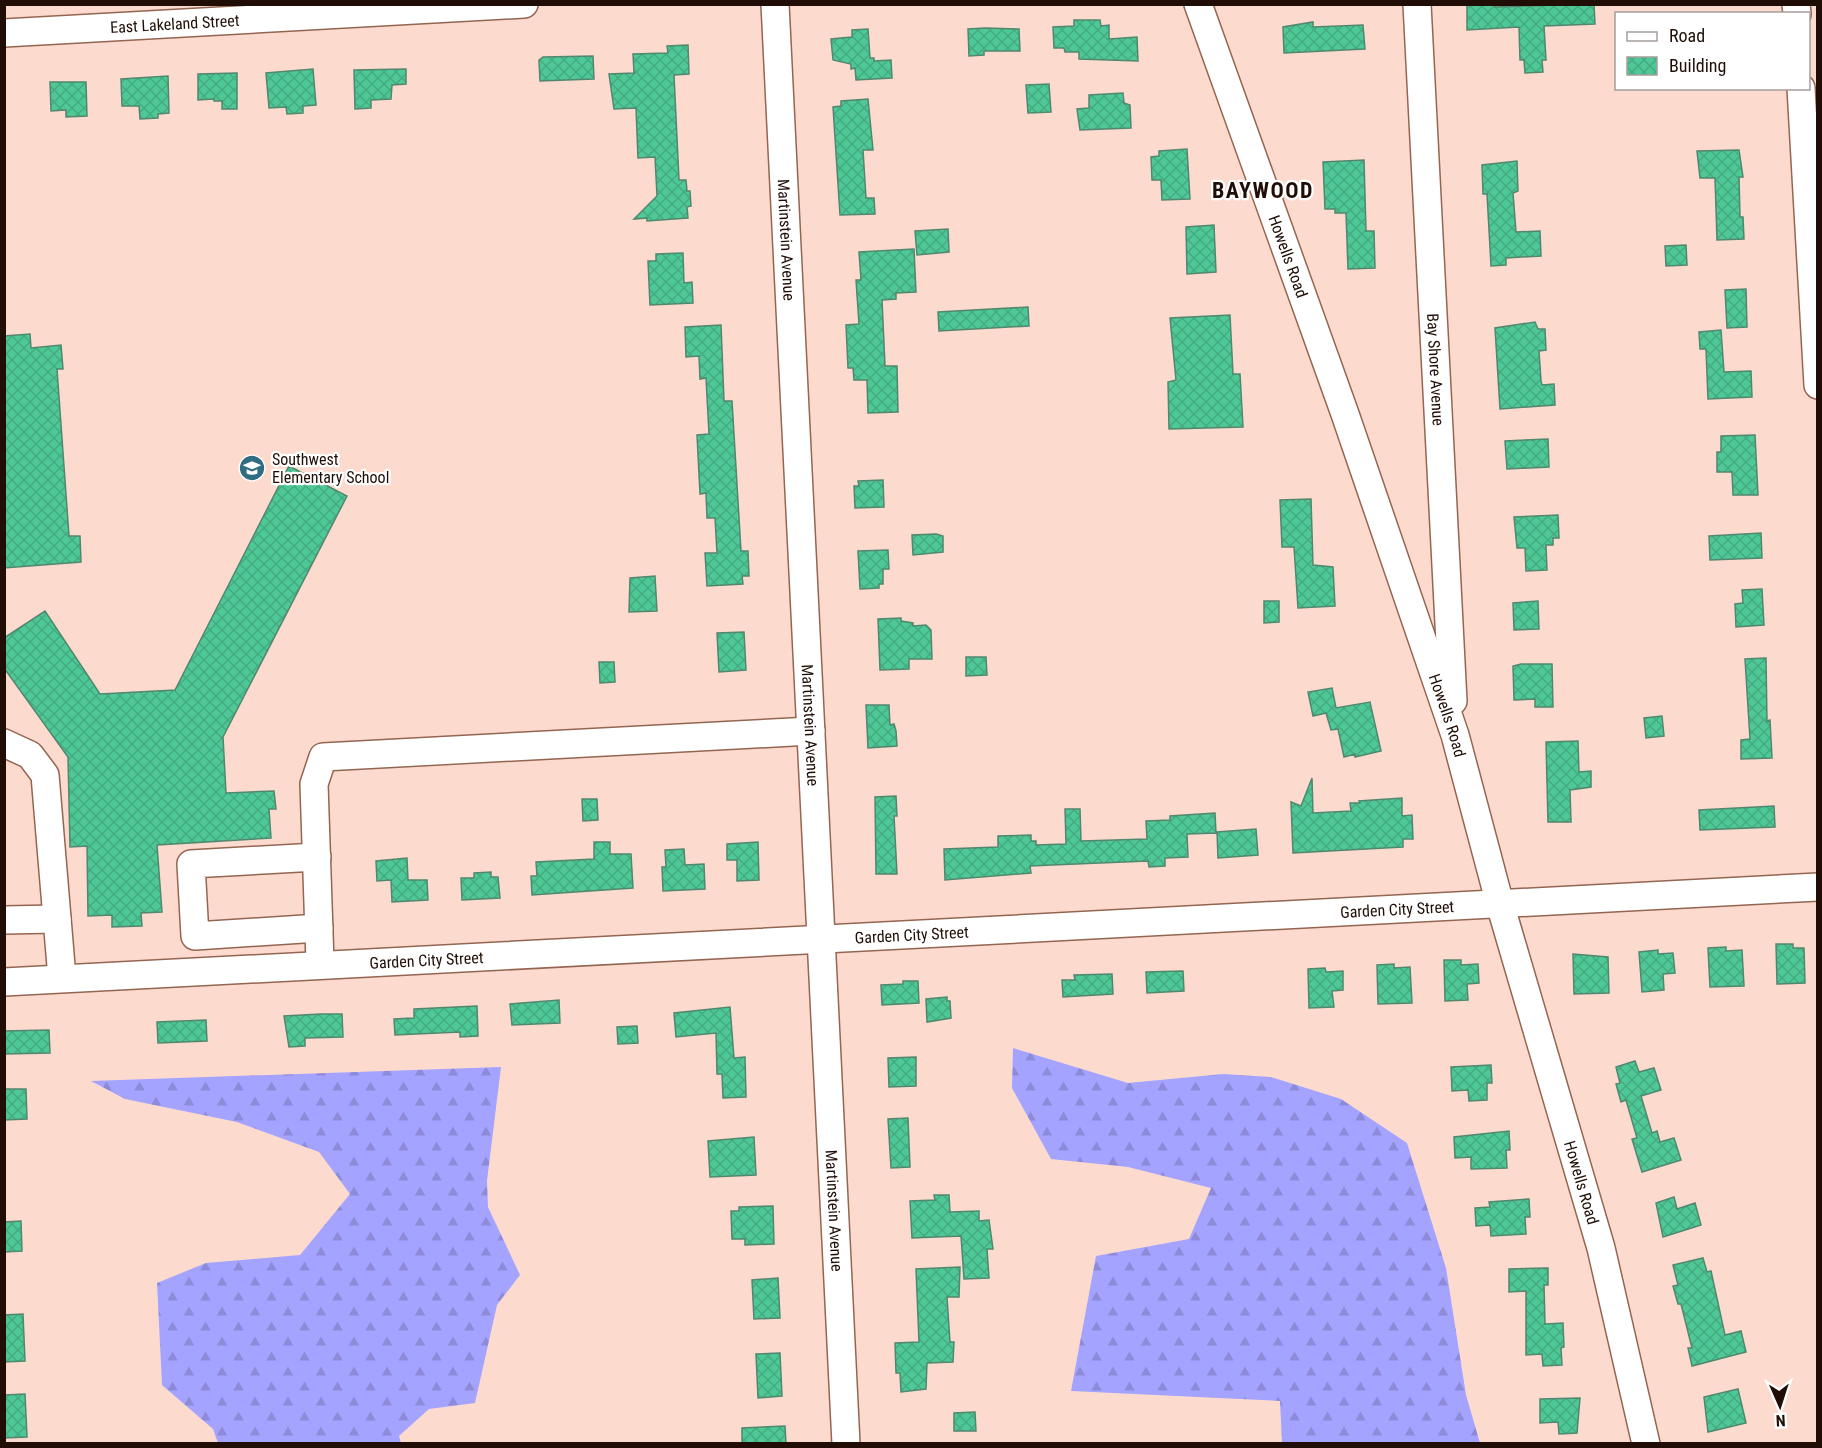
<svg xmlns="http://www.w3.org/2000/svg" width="1822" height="1448" viewBox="0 0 1822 1448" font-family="'Roboto Condensed',sans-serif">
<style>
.forest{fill:url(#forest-firs)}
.building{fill:url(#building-cross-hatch);stroke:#51876e;stroke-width:1.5}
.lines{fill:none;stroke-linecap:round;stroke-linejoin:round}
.minor-casing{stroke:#946551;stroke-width:30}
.minor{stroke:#fff;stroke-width:27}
.labels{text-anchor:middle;stroke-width:4.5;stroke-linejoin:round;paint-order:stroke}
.street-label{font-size:16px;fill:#1f0d06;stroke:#fff}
.poi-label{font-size:16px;fill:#1f0d06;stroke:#fff;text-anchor:start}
.district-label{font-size:22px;font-weight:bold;letter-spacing:1.5px;fill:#1f0d06;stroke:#fff}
</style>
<defs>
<pattern id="forest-firs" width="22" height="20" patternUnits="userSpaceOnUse" patternTransform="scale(1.5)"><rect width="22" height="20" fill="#a4a3ff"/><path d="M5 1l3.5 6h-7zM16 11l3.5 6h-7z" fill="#8d8bd9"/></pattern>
<pattern id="building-cross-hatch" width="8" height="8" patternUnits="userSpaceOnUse" patternTransform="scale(1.5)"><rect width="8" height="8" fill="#4ec897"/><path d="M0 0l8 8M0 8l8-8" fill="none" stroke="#44ab81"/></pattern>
</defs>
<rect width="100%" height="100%" fill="#fcdbce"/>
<path class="forest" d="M 1013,1048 L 1128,1083 L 1223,1074 L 1271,1077 L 1341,1099 L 1407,1143 L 1446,1268 L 1466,1395 L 1480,1443 L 1282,1443 L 1280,1401 L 1071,1391 L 1096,1256 L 1189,1239 L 1211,1188 L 1128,1167 L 1051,1159 L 1012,1088 Z
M 501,1067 L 487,1181 L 488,1207 L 520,1275 L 497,1305 L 475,1403 L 429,1409 L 399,1436 L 401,1443 L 218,1443 L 213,1429 L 162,1385 L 157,1283 L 206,1263 L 300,1255 L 350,1194 L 319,1152 L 237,1122 L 125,1099 L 91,1081 Z"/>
<path class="building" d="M 1495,4 L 1495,7 L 1594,4 L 1595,24 L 1544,26 L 1546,60 L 1542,60 L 1543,72 L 1525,73 L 1524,60 L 1520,60 L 1519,27 L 1467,30 L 1467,5 Z
M 1074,20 L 1100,20 L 1101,26 L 1109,25 L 1109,39 L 1137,37 L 1138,61 L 1079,59 L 1079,52 L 1065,52 L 1064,48 L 1054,48 L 1053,27 L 1074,26 Z
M 1313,22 L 1313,27 L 1363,25 L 1365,49 L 1284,53 L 1283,27 Z
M 985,28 L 1019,29 L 1020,51 L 984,51 L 984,55 L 969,56 L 968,29 Z
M 868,29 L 870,58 L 874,58 L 874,61 L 891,60 L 892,78 L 856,80 L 855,68 L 851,69 L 851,64 L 833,60 L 831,39 L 852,37 L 852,30 Z
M 688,45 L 689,74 L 674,75 L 679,180 L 686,180 L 687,191 L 690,191 L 691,206 L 687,207 L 688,218 L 647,221 L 647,218 L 634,219 L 657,196 L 655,157 L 638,158 L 636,108 L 614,109 L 609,74 L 634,73 L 633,54 L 668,53 L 667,46 Z
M 593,56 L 594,79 L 540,81 L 539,60 L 543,57 Z
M 313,69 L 316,105 L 303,106 L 303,113 L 287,114 L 286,107 L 269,108 L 266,73 Z
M 406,69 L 406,84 L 392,85 L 391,99 L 371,100 L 371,108 L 355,109 L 354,70 Z
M 237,73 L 237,109 L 222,109 L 222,101 L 214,101 L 214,99 L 198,100 L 198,74 Z
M 168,76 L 169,113 L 158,114 L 158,118 L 140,119 L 139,106 L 122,106 L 121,79 Z
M 50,82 L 86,82 L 87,116 L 66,117 L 66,110 L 51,111 Z
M 1049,84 L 1051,112 L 1028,113 L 1026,85 Z
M 1123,93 L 1124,103 L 1130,105 L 1131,128 L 1080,130 L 1077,109 L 1089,108 L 1089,95 Z
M 868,99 L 873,150 L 863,150 L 866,198 L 874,198 L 875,214 L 840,215 L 833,107 L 841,106 L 841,101 Z
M 1187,149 L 1190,199 L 1162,200 L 1161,180 L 1152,180 L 1151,157 L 1159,156 L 1159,151 Z
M 1739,150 L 1743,177 L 1739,177 L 1740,217 L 1743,217 L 1744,239 L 1717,240 L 1715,178 L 1700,178 L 1697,151 Z
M 1364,160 L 1366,231 L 1374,231 L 1375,268 L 1348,269 L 1346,213 L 1335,213 L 1335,209 L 1325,209 L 1323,162 Z
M 1517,161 L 1518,191 L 1513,193 L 1516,232 L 1540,231 L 1541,256 L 1506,258 L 1506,265 L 1491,266 L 1487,194 L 1483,194 L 1482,165 Z
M 1214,225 L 1216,272 L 1187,274 L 1186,227 Z
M 948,229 L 949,252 L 917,255 L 915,231 Z
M 1686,245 L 1687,265 L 1666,266 L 1665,246 Z
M 914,249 L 916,292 L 896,293 L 896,299 L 882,300 L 885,366 L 897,366 L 898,412 L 868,413 L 867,380 L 854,380 L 853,368 L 848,368 L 846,325 L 859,324 L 856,280 L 861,280 L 859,252 Z
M 683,253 L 684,283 L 692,282 L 693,303 L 650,305 L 648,261 L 656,261 L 656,254 Z
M 1746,289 L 1747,327 L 1727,328 L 1725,290 Z
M 1028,307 L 1029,326 L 939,331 L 938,312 Z
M 1230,315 L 1233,374 L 1240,374 L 1243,427 L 1169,429 L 1168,382 L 1176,380 L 1170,318 Z
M 1535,322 L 1538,329 L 1545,329 L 1546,350 L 1539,351 L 1541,381 L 1542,385 L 1554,384 L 1555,405 L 1500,409 L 1495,328 Z
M 721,325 L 724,401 L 732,401 L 741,551 L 748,551 L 749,576 L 742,576 L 743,584 L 707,586 L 705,553 L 717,553 L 715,518 L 707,518 L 706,493 L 700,494 L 697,435 L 709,434 L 706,378 L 700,379 L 699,356 L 686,357 L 685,327 Z
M 1721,330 L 1724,372 L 1751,371 L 1752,397 L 1708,399 L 1706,349 L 1700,349 L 1699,332 Z
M 30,334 L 31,348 L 61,345 L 63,369 L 57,369 L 69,536 L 80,536 L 81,562 L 4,568 L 4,336 Z
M 1755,435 L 1758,495 L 1733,495 L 1732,472 L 1717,472 L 1717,452 L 1721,452 L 1721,436 Z
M 1548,439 L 1549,467 L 1507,469 L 1505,441 Z
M 289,466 L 347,496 L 223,737 L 226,793 L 274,791 L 276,809 L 269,809 L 271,838 L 157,845 L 162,912 L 141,913 L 142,926 L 112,927 L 112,915 L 88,916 L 87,846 L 70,847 L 68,757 L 4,668 L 4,638 L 45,611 L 100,694 L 175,690 Z
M 883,480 L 884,507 L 855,508 L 854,486 L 859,486 L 858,481 Z
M 1311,499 L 1313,565 L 1333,567 L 1335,606 L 1298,608 L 1294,547 L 1282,547 L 1280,500 Z
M 1558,515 L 1559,538 L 1553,538 L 1553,545 L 1546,545 L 1547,570 L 1526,571 L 1525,548 L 1517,548 L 1514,517 Z
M 1761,533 L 1762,558 L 1710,560 L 1709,536 Z
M 936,534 L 943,536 L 943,552 L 913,555 L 912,535 Z
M 888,550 L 889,569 L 883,569 L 883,584 L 879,584 L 879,588 L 860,589 L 858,551 Z
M 655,576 L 657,611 L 629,612 L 630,578 Z
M 1762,589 L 1764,625 L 1736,627 L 1735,604 L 1743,603 L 1742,590 Z
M 1264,601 L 1279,601 L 1279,622 L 1264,623 Z
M 1538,601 L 1539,629 L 1514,630 L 1513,603 Z
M 901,618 L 901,621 L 913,623 L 913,626 L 926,625 L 931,630 L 932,659 L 909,659 L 909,669 L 880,670 L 878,619 Z
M 744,632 L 746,670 L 719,672 L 717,633 Z
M 966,657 L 986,657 L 987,675 L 966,676 Z
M 1766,658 L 1767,721 L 1770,720 L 1772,758 L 1741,759 L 1741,740 L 1750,739 L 1745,659 Z
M 599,662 L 614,662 L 615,682 L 600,683 Z
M 1521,664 L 1552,664 L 1553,707 L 1535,707 L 1535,699 L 1514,700 L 1513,666 Z
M 1332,688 L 1336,708 L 1370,702 L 1381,751 L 1355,757 L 1355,754 L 1344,757 L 1338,729 L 1331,730 L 1326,713 L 1313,716 L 1308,692 Z
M 866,705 L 889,705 L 890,725 L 894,724 L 896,731 L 897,746 L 868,748 Z
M 1662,716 L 1664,736 L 1646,738 L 1644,718 Z
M 1578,741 L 1579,772 L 1591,771 L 1591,787 L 1570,790 L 1571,822 L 1548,822 L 1546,742 Z
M 1312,778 L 1313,813 L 1351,811 L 1350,803 L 1360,803 L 1359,801 L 1402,798 L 1402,816 L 1412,815 L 1413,839 L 1403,839 L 1403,847 L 1293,853 L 1291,802 L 1301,806 Z
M 896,796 L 897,816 L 894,816 L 897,874 L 876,874 L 875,797 Z
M 582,799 L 597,799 L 598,820 L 583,821 Z
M 1774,806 L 1775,827 L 1700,830 L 1699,810 Z
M 1065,809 L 1080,809 L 1081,841 L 1147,839 L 1146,821 L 1170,820 L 1170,816 L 1215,813 L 1216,833 L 1187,834 L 1188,857 L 1165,858 L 1165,866 L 1149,867 L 1148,861 L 1052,865 L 1030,866 L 1031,873 L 945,880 L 944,849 L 998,847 L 998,836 L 1031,835 L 1031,841 L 1036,841 L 1036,845 L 1066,844 Z
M 1256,829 L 1258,855 L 1218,858 L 1217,832 Z
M 594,842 L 610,842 L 610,854 L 631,854 L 633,888 L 532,895 L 531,876 L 537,876 L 536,862 L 594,859 Z
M 758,842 L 759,880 L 737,881 L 737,860 L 727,860 L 727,844 Z
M 684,849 L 685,865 L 704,864 L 705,889 L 663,891 L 662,867 L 666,867 L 665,850 Z
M 407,858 L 408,880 L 427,880 L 428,900 L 392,902 L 391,880 L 377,881 L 376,861 Z
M 491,872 L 491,877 L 498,877 L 500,898 L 462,900 L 461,878 L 474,878 L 474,873 Z
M 1776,944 L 1793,944 L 1793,948 L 1804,948 L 1805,983 L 1777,984 Z
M 1726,947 L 1726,951 L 1742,950 L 1744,986 L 1710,987 L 1708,948 Z
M 1658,950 L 1658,954 L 1673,953 L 1675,973 L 1663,974 L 1664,990 L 1642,992 L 1639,952 Z
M 1573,954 L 1608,957 L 1609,993 L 1574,994 Z
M 1444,960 L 1461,960 L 1461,965 L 1478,964 L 1479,983 L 1467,984 L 1468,1000 L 1445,1001 Z
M 1394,964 L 1394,968 L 1410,967 L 1412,1003 L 1378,1004 L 1377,965 Z
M 1325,968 L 1326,972 L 1343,971 L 1343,990 L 1332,991 L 1334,1007 L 1309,1008 L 1308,969 Z
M 1183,971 L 1184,991 L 1147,993 L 1146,972 Z
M 1112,974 L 1113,994 L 1063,997 L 1062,980 L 1075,980 L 1074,975 Z
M 903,981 L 918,981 L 919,1003 L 882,1005 L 881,985 L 903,984 Z
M 947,997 L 947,1001 L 950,1001 L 951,1018 L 927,1022 L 926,999 Z
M 559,1000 L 560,1023 L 512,1025 L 510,1004 Z
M 477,1006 L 478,1036 L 460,1037 L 460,1032 L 395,1035 L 394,1019 L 414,1018 L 414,1009 Z
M 730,1007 L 734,1058 L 745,1057 L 746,1097 L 723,1098 L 722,1074 L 717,1074 L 716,1033 L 676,1037 L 674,1013 Z
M 321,1014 L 342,1014 L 343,1037 L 305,1038 L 305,1046 L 289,1047 L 284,1016 Z
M 206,1020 L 207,1041 L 158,1043 L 157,1022 Z
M 637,1026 L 638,1043 L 618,1044 L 617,1027 Z
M 49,1030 L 50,1053 L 4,1054 L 4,1031 Z
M 916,1057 L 916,1086 L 889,1087 L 888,1058 Z
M 1635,1061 L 1639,1072 L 1654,1068 L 1661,1090 L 1641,1096 L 1652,1133 L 1657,1131 L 1660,1142 L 1674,1138 L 1681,1160 L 1642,1172 L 1632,1139 L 1637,1138 L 1626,1100 L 1621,1102 L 1616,1084 L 1620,1083 L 1616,1067 Z
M 1491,1065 L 1492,1083 L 1487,1083 L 1487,1100 L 1469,1101 L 1468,1090 L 1452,1091 L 1451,1067 Z
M 4,1089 L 26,1089 L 27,1119 L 4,1120 Z
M 908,1118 L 910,1167 L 891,1168 L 888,1119 Z
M 1509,1131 L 1510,1150 L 1506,1150 L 1507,1168 L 1471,1169 L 1471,1157 L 1455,1158 L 1454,1137 Z
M 754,1137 L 756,1175 L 710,1177 L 708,1141 Z
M 934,1195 L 949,1195 L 950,1212 L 979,1211 L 979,1221 L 989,1220 L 993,1249 L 987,1249 L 989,1278 L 964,1279 L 961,1236 L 912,1238 L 910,1201 L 935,1200 Z
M 1674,1197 L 1677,1209 L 1695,1203 L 1701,1225 L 1663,1237 L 1656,1203 Z
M 1529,1199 L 1530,1217 L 1525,1217 L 1526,1234 L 1491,1236 L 1490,1225 L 1476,1226 L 1475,1208 L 1490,1207 L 1489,1202 Z
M 773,1206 L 774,1244 L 745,1245 L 745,1239 L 732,1239 L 731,1211 L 739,1211 L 739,1207 Z
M 21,1221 L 22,1251 L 4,1252 L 4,1222 Z
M 1703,1258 L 1707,1272 L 1711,1271 L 1725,1335 L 1741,1331 L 1746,1352 L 1692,1366 L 1688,1348 L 1692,1348 L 1681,1304 L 1678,1304 L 1673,1286 L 1678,1285 L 1673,1265 Z
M 960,1267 L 959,1297 L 947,1297 L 950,1342 L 954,1342 L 953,1362 L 927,1363 L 926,1389 L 901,1392 L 900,1373 L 896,1373 L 895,1343 L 919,1342 L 916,1269 Z
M 1548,1268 L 1548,1285 L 1544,1285 L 1545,1324 L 1563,1323 L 1564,1347 L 1561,1348 L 1562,1365 L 1543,1366 L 1542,1354 L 1526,1355 L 1526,1291 L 1509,1292 L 1509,1269 Z
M 778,1278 L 780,1318 L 754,1319 L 752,1280 Z
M 23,1314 L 25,1361 L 4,1362 L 4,1315 Z
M 780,1353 L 782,1396 L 758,1398 L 756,1354 Z
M 1738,1389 L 1746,1423 L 1708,1432 L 1704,1397 Z
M 25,1394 L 27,1437 L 4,1438 L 4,1395 Z
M 1580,1398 L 1577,1433 L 1559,1434 L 1558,1422 L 1540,1423 L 1540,1399 Z
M 975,1412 L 976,1431 L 954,1431 L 954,1413 Z
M 785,1426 L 786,1443 L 742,1443 L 742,1428 Z"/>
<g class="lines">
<g class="minor-casing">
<g id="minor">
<path id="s1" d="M 775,4 L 846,1444"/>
<path id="s2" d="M 1198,4 L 1345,414 L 1455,735 L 1500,904 L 1601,1248 L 1646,1444"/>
<path id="s3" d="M 1417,4 L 1453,701"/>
<path d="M 1796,4 L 1797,14"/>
<path id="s4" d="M 4,33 L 524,4"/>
<path d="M 1801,88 L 1818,385"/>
<path d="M 4,743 L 30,755 L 45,775 L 62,978"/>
<path d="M 317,857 L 191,864 L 195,936 L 319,928"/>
<path d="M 4,920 L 57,919"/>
<path d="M 320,963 L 314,784 L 323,757 L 811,731"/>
<path id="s5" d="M 4,982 L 1818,887"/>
</g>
</g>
<use href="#minor" class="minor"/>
</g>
<defs>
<g id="school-disc" transform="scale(1.35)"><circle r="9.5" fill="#2e6d82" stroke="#fff"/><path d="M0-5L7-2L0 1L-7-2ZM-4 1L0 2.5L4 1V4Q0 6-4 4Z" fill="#fff"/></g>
</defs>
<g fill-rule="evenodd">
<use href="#school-disc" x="252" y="468"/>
</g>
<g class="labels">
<g class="street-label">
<text dy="6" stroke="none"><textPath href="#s4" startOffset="171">East Lakeland Street</textPath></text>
<text dy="6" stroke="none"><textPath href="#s1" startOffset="236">Martinstein Avenue</textPath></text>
<text dy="6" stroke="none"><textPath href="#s2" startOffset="268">Howells Road</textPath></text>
<text dy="6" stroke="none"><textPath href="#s3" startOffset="366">Bay Shore Avenue</textPath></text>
<text dy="6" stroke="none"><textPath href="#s2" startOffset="754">Howells Road</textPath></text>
<text dy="6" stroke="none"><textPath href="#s1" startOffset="722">Martinstein Avenue</textPath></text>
<text dy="6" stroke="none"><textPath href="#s5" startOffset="1395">Garden City Street</textPath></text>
<text dy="6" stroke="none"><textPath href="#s5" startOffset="909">Garden City Street</textPath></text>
<text dy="6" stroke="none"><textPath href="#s5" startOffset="423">Garden City Street</textPath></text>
<text dy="6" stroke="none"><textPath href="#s2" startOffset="1240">Howells Road</textPath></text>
<text dy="6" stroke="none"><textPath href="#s1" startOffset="1208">Martinstein Avenue</textPath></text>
</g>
<g class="poi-label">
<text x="272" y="465">Southwest<tspan x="272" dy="18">Elementary School</tspan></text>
</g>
<g class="district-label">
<text x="1263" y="198">BAYWOOD</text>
</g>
</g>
<rect width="1822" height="1448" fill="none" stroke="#1f0d06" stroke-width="12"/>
<rect x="1615" y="12" width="195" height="78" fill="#ffffff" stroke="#a59e9b" stroke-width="1.5"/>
<rect x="1627" y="32" width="30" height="9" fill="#ffffff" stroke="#a59e9b" stroke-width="1.5"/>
<text x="1669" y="42" font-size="18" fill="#1f0d06">Road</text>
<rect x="1627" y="57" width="30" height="18" fill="url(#building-cross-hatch)" stroke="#a59e9b" stroke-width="1.5"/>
<text x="1669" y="72" font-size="18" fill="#1f0d06">Building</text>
<g transform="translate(1780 1406) rotate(177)" stroke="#ffffff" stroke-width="4.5" paint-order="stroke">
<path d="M0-4.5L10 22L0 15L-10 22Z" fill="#1f0d06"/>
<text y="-9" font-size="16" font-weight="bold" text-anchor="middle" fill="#1f0d06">N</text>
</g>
</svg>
